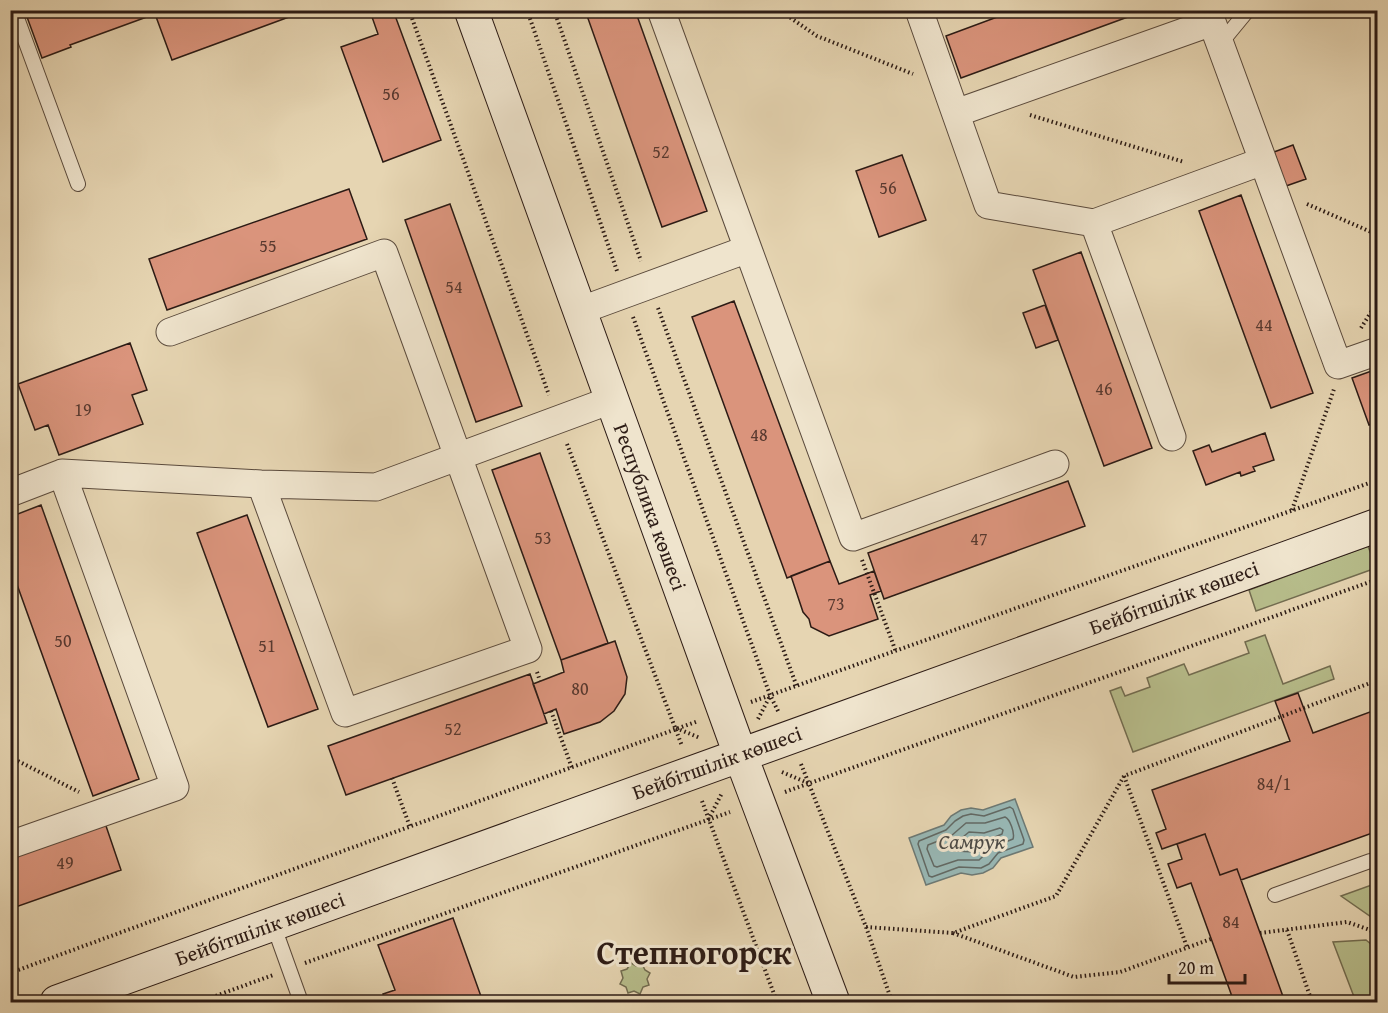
<svg xmlns="http://www.w3.org/2000/svg" width="1388" height="1013" viewBox="0 0 1388 1013" font-family="'Gentium Book Plus',serif">
<style>
.green{fill:#b7bd8b;stroke:#726c50;stroke-width:1.5}
.water{fill:#98b7b4;stroke:#6d7974;stroke-width:1.5}
.lines{fill:none;stroke-linecap:round;stroke-linejoin:round}
.shore{stroke:#626964;stroke-width:1.5}
.building{fill:#da947c;stroke:#2c1b15;stroke-width:1.5}
.lane-casing{stroke:#5a4a3c;stroke-width:16}
.street-casing{stroke:#5a4a3c;stroke-width:29}
.secondary-casing{stroke:#2c1b15;stroke-width:35}
.path{stroke:#2c1b15;stroke-width:4;stroke-dasharray:1.5 3;stroke-linecap:butt}
.lane{stroke:#efe4cd;stroke-width:14}
.street{stroke:#efe4cd;stroke-width:27}
.secondary{stroke:#efe4cd;stroke-width:33}
.labels{text-anchor:middle;stroke-width:6;stroke-linejoin:round;paint-order:stroke}
.number-label{font-size:18px;fill:#58392f}
.street-label{font-size:21px;fill:#2c1b15;stroke:#efe4cd}
.water-label{font-size:22px;font-style:italic;fill:#4c4a45;stroke:#efe4cd}
.town-label{font-size:33px;font-weight:bold;fill:#2c1b15;stroke:#efe4cd}
</style>
<rect width="100%" height="100%" fill="#e6d5b2"/>
<filter id="stains"><feTurbulence type="fractalNoise" baseFrequency=".00333" numOctaves="4"/><feColorMatrix values="0 0 0 0 .2 0 0 0 0 .09 0 0 0 0 .02 0 0 0 .5 -.17"/></filter>
<radialGradient id="worn" r=".72"><stop offset=".6" stop-color="#630" stop-opacity="0"/><stop offset="1" stop-color="#630" stop-opacity=".3"/></radialGradient>
<path class="green" d="M 1368,546 L 1376,568 L 1256,611 L 1249,590 Z
M 1265,635 L 1283,684 L 1330,666 L 1334,679 L 1133,752 L 1110,691 L 1121,687 L 1125,696 L 1150,687 L 1147,678 L 1184,664 L 1189,675 L 1249,653 L 1245,642 Z
M 1377,883 L 1377,921 L 1341,896 Z
M 1366,940 L 1377,949 L 1377,1002 L 1356,1002 L 1333,942 Z
M 631,963 L 636,966 L 642,964 L 645,970 L 650,973 L 647,979 L 649,985 L 643,987 L 640,994 L 634,991 L 628,993 L 626,987 L 620,984 L 623,978 L 621,971 L 627,969 Z"/>
<path class="water" d="M 1015,799 L 1033,847 L 1001,858 L 993,868 L 983,873 L 972,875 L 961,873 L 926,885 L 909,838 L 944,825 L 951,816 L 961,810 L 971,808 L 983,810 Z"/>
<g class="lines">
<path class="shore" d="M 1010,807 L 1013,809 L 1024,840 L 1023,844 L 998,853 L 989,864 L 981,868 L 959,867 L 932,877 L 929,876 L 918,844 L 919,841 L 946,830 L 955,821 L 963,816 L 971,814 L 984,816 Z
M 1005,817 C 1010,819 1015,833 1013,839 L 993,847 L 979,860 L 958,860 L 937,867 L 934,866 L 927,849 L 928,845 L 951,836 L 966,823 L 985,823 Z
M 1000,828 L 1003,830 L 1002,834 L 988,840 L 976,852 L 954,851 L 951,850 L 952,846 L 969,832 L 984,833 Z"/>
</g>
<path class="building" d="M 45,10 L 287,10 L 289,17 L 172,60 L 155,14 L 70,45 L 71,47 L 42,58 L 27,17 Z
M 389,10 L 393,10 L 441,140 L 383,162 L 341,47 L 378,34 L 372,17 Z
M 585,10 L 635,10 L 707,211 L 662,227 Z
M 1016,10 L 1147,10 L 961,78 L 946,36 Z
M 1293,145 L 1306,179 L 1286,186 L 1274,152 Z
M 902,155 L 926,220 L 879,237 L 856,171 Z
M 349,189 L 367,239 L 167,310 L 149,259 Z
M 1241,195 L 1313,393 L 1271,408 L 1199,211 Z
M 450,204 L 522,406 L 476,422 L 405,220 Z
M 1081,252 L 1152,448 L 1104,466 L 1033,270 Z
M 734,301 L 830,561 L 787,578 L 692,317 Z
M 1045,305 L 1058,340 L 1036,348 L 1023,313 Z
M 130,343 L 147,390 L 132,395 L 143,424 L 59,455 L 48,425 L 35,430 L 18,384 Z
M 1377,369 L 1378,422 L 1369,425 L 1352,378 Z
M 1265,433 L 1274,460 L 1253,467 L 1255,471 L 1241,476 L 1240,472 L 1206,485 L 1193,451 L 1209,445 L 1212,452 Z
M 540,453 L 608,643 L 561,660 L 492,470 Z
M 1068,481 L 1085,526 L 884,599 L 868,553 Z
M 41,505 L 139,779 L 93,796 L 10,565 L 10,517 Z
M 247,515 L 318,709 L 268,727 L 197,533 Z
M 830,561 L 839,584 L 874,571 L 881,591 L 870,595 L 878,619 L 829,636 L 811,627 L 809,619 L 803,612 L 791,576 Z
M 615,641 L 627,677 L 625,694 L 614,711 L 600,722 L 564,734 L 556,709 L 544,714 L 533,684 L 564,672 L 561,660 Z
M 530,674 L 547,723 L 346,795 L 328,746 Z
M 1298,693 L 1313,733 L 1378,709 L 1378,831 L 1241,880 L 1237,869 L 1220,875 L 1205,834 L 1162,849 L 1156,833 L 1166,829 L 1152,790 L 1290,741 L 1275,701 Z
M 105,823 L 121,870 L 10,909 L 10,856 Z
M 1205,834 L 1220,875 L 1237,869 L 1285,1002 L 1234,1002 L 1191,883 L 1177,888 L 1168,864 L 1182,859 L 1177,844 Z
M 453,918 L 483,1002 L 386,1002 L 383,994 L 395,990 L 378,945 Z
M 1231,995 L 1234,1002 L 1210,1002 Z"/>
<g class="lines">
<g class="lane-casing">
<path id="lane" d="M 14,10 L 78,184
M 1220,44 L 1248,10
M 1275,895 L 1370,861 L 1378,863
M 273,924 L 301,1002"/>
</g>
<g class="street-casing">
<path id="street" d="M 919,10 L 988,205 L 1094,223 L 1263,161
M 956,113 L 1212,22 L 1338,365 L 1378,351
M 1094,223 L 1172,437
M 748,249 L 853,537 L 1055,464
M 579,311 L 748,249 L 661,10
M 170,332 L 384,253 L 528,649 L 345,713 L 261,484
M 10,493 L 62,473 L 261,484 L 376,487 L 611,400
M 10,845 L 175,787 L 62,473"/>
</g>
<g class="secondary-casing">
<path id="secondary" d="M 471,10 L 740,754 L 833,1002
M 57,1002 L 1378,525"/>
</g>
<path class="path" d="M 409,10 L 549,395
M 527,10 L 617,271
M 554,10 L 641,261
M 779,10 L 817,36 L 913,74
M 1030,115 L 1184,162
M 1307,204 L 1378,235
M 658,308 L 797,687
M 633,317 L 770,695 L 779,713
M 1361,328 L 1378,301
M 567,444 L 682,746
M 1292,510 L 1334,389
M 862,560 L 896,652
M 537,672 L 540,681
M 751,702 L 1378,480
M 551,711 L 572,768
M 758,719 L 770,696
M 676,728 L 700,738
M 10,757 L 79,792
M 801,764 L 866,927 L 953,933 L 1056,896 L 1124,776 L 1378,680
M 782,772 L 808,783
M 1124,776 L 1187,947
M 392,778 L 410,827
M 785,792 L 1378,579
M 702,801 L 777,1002
M 708,820 L 722,793
M 866,927 L 892,1002
M 1287,930 L 1312,1002
M 953,933 L 1074,977 L 1120,972 L 1211,939
M 1260,933 L 1347,922 L 1370,930 L 1378,935
M 305,963 L 730,812
M 10,973 L 698,721
M 199,1002 L 273,975"/>
<use href="#lane" class="lane"/>
<use href="#street" class="street"/>
<use href="#secondary" class="secondary"/>
</g>
<g class="labels">
<g class="number-label">
<text x="391" y="100">56</text>
<text x="661" y="158">52</text>
<text x="888" y="194">56</text>
<text x="268" y="252">55</text>
<text x="454" y="293">54</text>
<text x="1264" y="331">44</text>
<text x="1104" y="395">46</text>
<text x="83" y="416">19</text>
<text x="759" y="441">48</text>
<text x="543" y="544">53</text>
<text x="979" y="545">47</text>
<text x="836" y="610">73</text>
<text x="63" y="647">50</text>
<text x="267" y="652">51</text>
<text x="580" y="695">80</text>
<text x="453" y="735">52</text>
<text x="1274" y="790">84/1</text>
<text x="65" y="869">49</text>
<text x="1231" y="928">84</text>
</g>
<g class="street-label">
<text transform="translate(650 507) rotate(70)" y="7">Республика көшесі</text>
<text transform="translate(1174 598) rotate(-20)" y="7">Бейбітшілік көшесі</text>
<text transform="translate(717 763) rotate(-20)" y="7">Бейбітшілік көшесі</text>
<text transform="translate(260 929) rotate(-20)" y="7">Бейбітшілік көшесі</text>
</g>
<g class="water-label">
<text x="972" y="849">Самрук</text>
</g>
<g class="town-label">
<text x="694" y="964">Степногорск</text>
</g>
</g>
<rect width="1388" height="1013" fill="none" stroke="#e6d5b2" stroke-width="36"/>
<rect x="12" y="12" width="1364" height="989" fill="none" stroke="#2c1b15" stroke-width="3"/>
<rect x="18" y="18" width="1352" height="977" fill="none" stroke="#2c1b15" stroke-width="1.5"/>
<path d="M1169 974v9h76v-9" fill="none" stroke="#2c1b15" stroke-width="3"/>
<text x="1178" y="974" font-size="18" fill="#2c1b15" stroke="#efe4cd" stroke-width="4.5" paint-order="stroke">20 m</text>
<rect width="100%" height="100%" filter="url(#stains)"/>
<rect width="100%" height="100%" fill="url(#worn)"/>
</svg>
